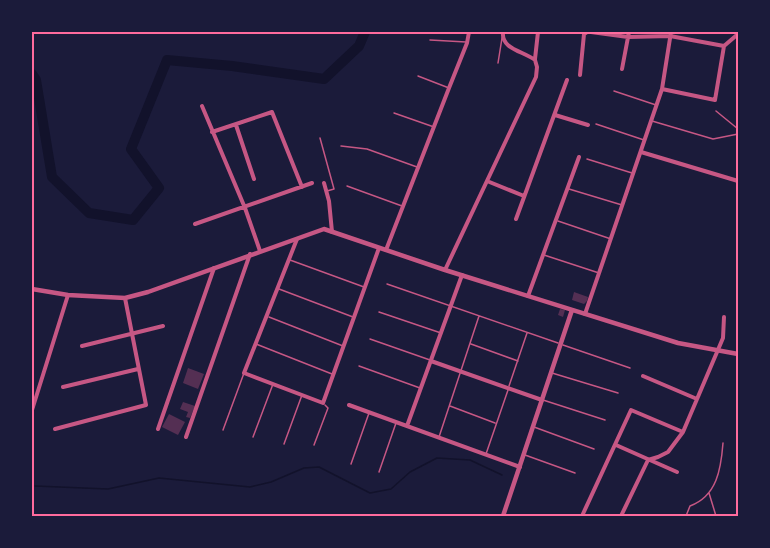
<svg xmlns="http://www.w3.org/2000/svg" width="770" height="548" viewBox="0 0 770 548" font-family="'Roboto Condensed',sans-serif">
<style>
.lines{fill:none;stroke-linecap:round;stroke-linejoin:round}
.stream{stroke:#12122b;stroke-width:1.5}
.river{stroke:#12122b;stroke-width:10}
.building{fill:#542f53}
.service{stroke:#c65784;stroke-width:1.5}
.minor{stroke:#c65784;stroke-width:4}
.tertiary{stroke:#c65784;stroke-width:4.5}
.neatline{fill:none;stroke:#ff6b9d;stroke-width:2}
</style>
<rect width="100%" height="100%" fill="#1b1b3a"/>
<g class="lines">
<path class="stream" d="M 35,486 L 108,489 L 159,478 L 250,487 L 271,482 L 304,468 L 319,467 L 370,493 L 391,489 L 410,472 L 437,458 L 470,460 L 502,475"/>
<path class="river" d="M 32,74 L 36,80 L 52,177 L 89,213 L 133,220 L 159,188 L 131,149 L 167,60 L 232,66 L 324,79 L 359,46 L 365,32"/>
</g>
<path class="building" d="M 574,292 L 588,297 L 587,301 L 584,304 L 572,300 Z
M 560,309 L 565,310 L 563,317 L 558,315 Z
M 188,368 L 204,374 L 198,389 L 183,383 Z
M 183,402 L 195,406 L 190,418 L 186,417 L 188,412 L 180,409 Z
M 169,414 L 185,422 L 178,435 L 162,427 Z"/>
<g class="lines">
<path class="service" d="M 430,40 L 466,42
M 498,63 L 502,38
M 418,76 L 449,88
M 614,91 L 656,105
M 716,111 L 738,129
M 394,113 L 434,127
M 652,121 L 713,139 L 738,134
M 596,124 L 644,140
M 320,138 L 334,189 L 327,191
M 341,146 L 367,149 L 417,167
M 587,159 L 632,173
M 347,186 L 402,206
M 569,189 L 622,205
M 558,221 L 611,239
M 544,255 L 599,273
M 290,260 L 364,287
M 387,284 L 558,343
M 279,289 L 353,317
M 379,312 L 441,333
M 269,317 L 343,346
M 370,339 L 430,360
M 256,344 L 332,374
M 471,344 L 518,361
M 563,345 L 630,368
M 359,366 L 420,388
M 552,373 L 618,393
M 509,386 L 527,333
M 543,400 L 605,420
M 450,406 L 495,423
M 534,427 L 594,449
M 223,430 L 244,373
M 253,437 L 273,384
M 439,437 L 479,316
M 284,444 L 302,395
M 314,445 L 328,408 L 325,405
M 486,454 L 508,390
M 525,455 L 575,473
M 351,464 L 369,413
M 379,472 L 396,423
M 709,493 L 716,516
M 686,516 L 690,506 C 717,496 721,469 723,443"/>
<path class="minor" d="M 591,32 L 628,37 L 670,36 L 724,46
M 535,59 L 538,32
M 622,69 L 629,32
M 580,75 L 584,34 L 587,32
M 662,89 L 715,100 L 724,46 L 738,34
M 202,106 L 245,208 L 260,251
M 555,115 L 588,125
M 236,125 L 254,179
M 212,132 L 272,112 L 302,187
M 641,152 L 738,181
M 487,181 L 524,196
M 324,183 L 329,201 L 332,232
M 516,219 L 567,80
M 195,224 L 312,183
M 297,239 L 244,373 L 323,403 L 379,248
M 386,250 L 449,88 L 467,43 L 469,32
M 445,270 L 536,77 L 537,67 L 535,60 C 523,51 501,49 503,32
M 528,296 L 579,157
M 585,314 L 662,89 L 671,32
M 82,346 L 163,326
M 431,361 L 542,400
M 643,376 L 697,399
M 63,387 L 138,369
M 349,405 L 520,467
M 32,410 L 68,295
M 407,426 L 462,275
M 55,429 L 146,405 L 125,298
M 158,429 L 214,268
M 186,437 L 250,254
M 616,445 L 677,472
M 582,516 L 631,410 L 683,432
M 621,516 L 648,460 L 658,457 L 668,452 L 683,432 L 723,338 L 724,317"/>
<path class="tertiary" d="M 32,289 L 68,295 L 125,298 L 148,292 L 324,229 L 445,270 L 678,343 L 738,354
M 503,516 L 572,310"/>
</g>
<rect width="770" height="548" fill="none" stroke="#1b1b3a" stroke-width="66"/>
<rect x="33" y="33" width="704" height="482" class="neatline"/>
</svg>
